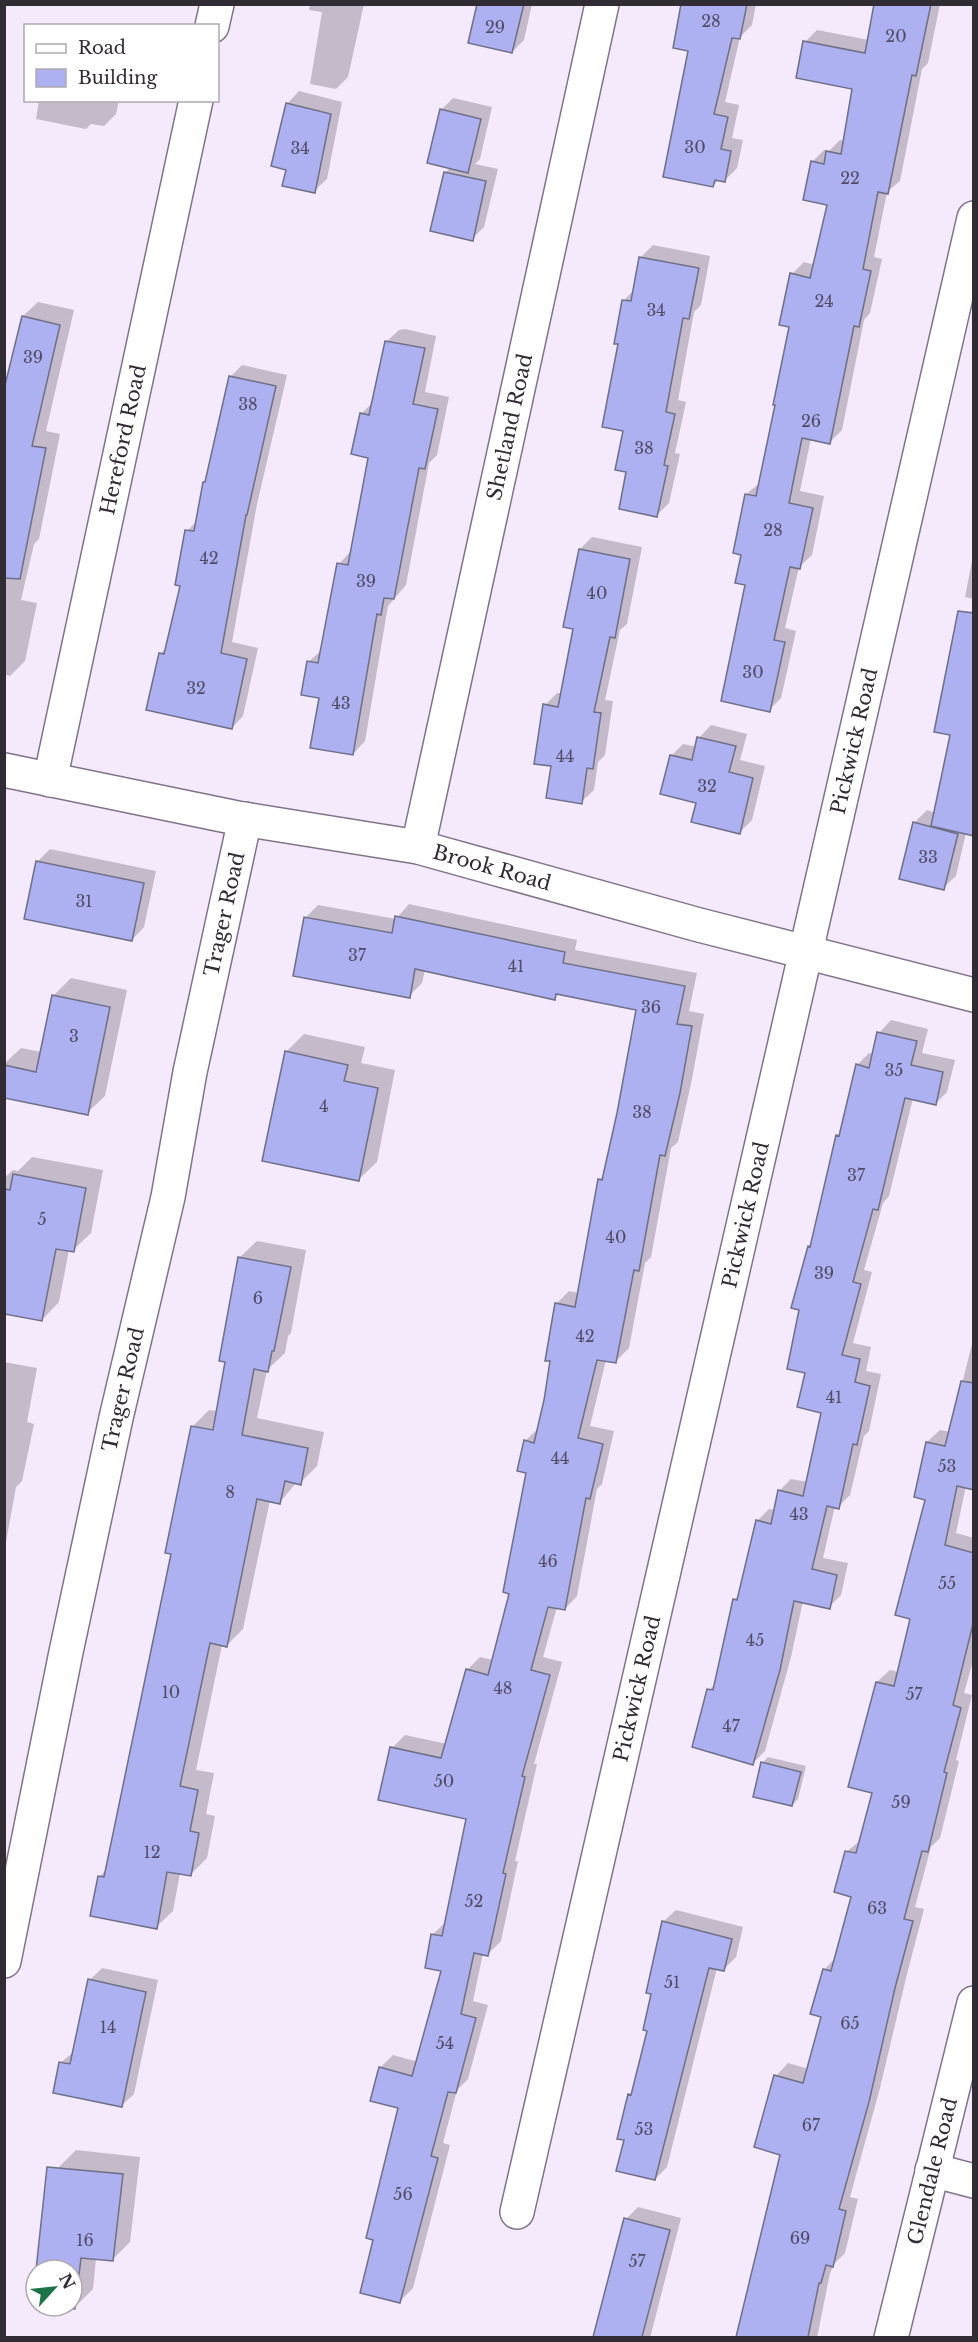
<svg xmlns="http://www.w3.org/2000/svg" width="978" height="2342" viewBox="0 0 978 2342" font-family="'Libre Baskerville',serif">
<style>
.shadow{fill:#0003}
.building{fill:#adb0f1;stroke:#6e7087;stroke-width:1.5}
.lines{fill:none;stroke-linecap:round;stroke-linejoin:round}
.minor-casing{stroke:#817489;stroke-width:36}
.minor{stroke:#fff;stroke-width:33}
.labels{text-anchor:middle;stroke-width:4.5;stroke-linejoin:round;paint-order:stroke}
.number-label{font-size:16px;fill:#504c63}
.street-label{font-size:20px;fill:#312b34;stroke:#fff}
</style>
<rect width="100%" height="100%" fill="#f5e9fc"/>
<path class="shadow" d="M 310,4 L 364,4 L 348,77 L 336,89 L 310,84 L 322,12 L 309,10 Z
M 478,4 L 532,4 L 524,40 L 512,52 Z
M 683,4 L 756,4 L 752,25 L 740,37 L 725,102 L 739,105 L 732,138 L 743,140 L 737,168 L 725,180 L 719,179 L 713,186 Z
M 876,4 L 940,4 L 928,63 L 922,69 L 900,181 L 887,192 L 874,257 L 882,259 L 870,313 L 864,320 L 842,430 L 830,442 L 811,438 L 800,491 L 824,496 L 812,555 L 799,567 L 785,628 L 796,631 L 781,698 L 769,710 L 743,553 L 746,494 L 760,483 L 791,326 L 792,274 L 804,262 L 815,265 L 829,203 L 812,162 L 824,150 L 829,151 L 840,140 L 845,141 L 854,88 L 805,42 L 817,30 L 869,40 Z
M 299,91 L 342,102 L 327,179 L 314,191 L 287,104 Z
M 453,98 L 492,107 L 480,159 L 475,164 L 498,169 L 484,227 L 472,239 L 445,173 L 451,167 L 441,110 Z
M 39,100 L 119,100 L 116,114 L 104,126 L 91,124 L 86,129 L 36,119 Z
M 653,245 L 710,256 L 701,305 L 694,312 L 678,400 L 686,402 L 675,453 L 680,454 L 669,503 L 657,515 L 628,471 L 620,343 L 623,301 L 635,289 L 641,257 Z
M 38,302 L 74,310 L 46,431 L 60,434 L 39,539 L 34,544 L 21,600 L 37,603 L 25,661 L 10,676 L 4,674 L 4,396 L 23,316 Z
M 405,329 L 436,336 L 425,392 L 449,397 L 437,455 L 429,463 L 406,585 L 388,606 L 365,741 L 353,754 L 320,697 L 308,662 L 322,650 L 339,564 L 351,551 L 370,456 L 361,414 L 373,402 L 386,342 L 399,330 Z
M 242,365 L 287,375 L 257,504 L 232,642 L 258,648 L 243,716 L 232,728 L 160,654 L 167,647 L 181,585 L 187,531 L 198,520 L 230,377 Z
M 592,537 L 642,547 L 627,624 L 620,630 L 605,700 L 613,701 L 605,755 L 598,762 L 594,790 L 581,802 L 552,765 L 545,705 L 557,693 L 562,693 L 575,628 L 580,549 Z
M 974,550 L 974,599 L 965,597 Z
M 711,725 L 747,734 L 740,760 L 765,766 L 752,820 L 740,832 L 697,802 L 671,756 L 683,744 L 697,747 L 699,738 Z
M 927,810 L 935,813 L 966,833 L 956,876 L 943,888 L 914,823 Z
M 50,849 L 156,871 L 144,927 L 132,940 L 38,861 Z
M 409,904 L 577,940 L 575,950 L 697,973 L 689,1011 L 704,1014 L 692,1079 L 678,1142 L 671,1148 L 651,1257 L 645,1263 L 629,1348 L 616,1361 L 606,1360 L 590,1426 L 614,1431 L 602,1484 L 597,1489 L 577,1596 L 565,1609 L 557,1607 L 543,1657 L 562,1662 L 534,1764 L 537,1764 L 515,1861 L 518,1861 L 501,1941 L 488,1954 L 483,1953 L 473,2001 L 488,2005 L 468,2079 L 457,2090 L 443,2143 L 450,2145 L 413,2288 L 400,2301 L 375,2238 L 400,2107 L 380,2068 L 393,2055 L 418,2062 L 442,1970 L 433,1934 L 447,1921 L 468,1818 L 392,1748 L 405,1735 L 447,1744 L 467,1670 L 480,1657 L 493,1660 L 511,1592 L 528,1472 L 525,1441 L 539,1428 L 545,1401 L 556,1304 L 569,1291 L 579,1293 L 599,1180 L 604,1175 L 618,1114 L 638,1009 L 559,993 L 554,999 L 425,970 L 422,983 L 409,996 L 305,918 L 318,905 L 396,919 Z
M 71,978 L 127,990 L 105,1096 L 87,1113 L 4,1096 L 4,1064 L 21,1048 L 41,1052 L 53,996 Z
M 891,1020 L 928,1029 L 922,1053 L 955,1060 L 947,1092 L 935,1104 L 913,1098 L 889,1196 L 883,1203 L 864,1270 L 872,1272 L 853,1343 L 871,1347 L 866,1371 L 881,1374 L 869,1431 L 864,1436 L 850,1495 L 838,1507 L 835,1506 L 823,1558 L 848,1563 L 841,1595 L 829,1607 L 803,1601 L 791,1657 L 765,1751 L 753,1763 L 709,1690 L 717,1682 L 734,1600 L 740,1594 L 757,1521 L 769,1509 L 775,1510 L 779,1491 L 791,1479 L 808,1482 L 823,1412 L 806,1372 L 801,1309 L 810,1247 L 812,1244 L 837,1136 L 842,1131 L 857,1065 L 869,1053 L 874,1054 L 879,1033 Z
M 304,1034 L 365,1047 L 361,1063 L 395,1070 L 377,1162 L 359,1179 L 286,1052 Z
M 32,1157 L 103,1170 L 91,1233 L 73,1250 L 69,1250 L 59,1302 L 42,1320 L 4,1313 L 4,1178 L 13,1170 L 18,1171 Z
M 257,1241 L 306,1250 L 291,1333 L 288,1336 L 285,1353 L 267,1370 L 257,1418 L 324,1432 L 317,1466 L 300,1483 L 297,1482 L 280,1502 L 270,1500 L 243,1629 L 226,1646 L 222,1645 L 196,1770 L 214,1773 L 206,1814 L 215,1816 L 207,1858 L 190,1875 L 180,1873 L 173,1911 L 156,1927 L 99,1877 L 108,1868 L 173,1553 L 192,1427 L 209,1410 L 218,1411 L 240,1257 Z
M 974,1336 L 974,1488 L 966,1486 L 956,1533 L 974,1538 L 974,1657 L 964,1693 L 972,1695 L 956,1760 L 959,1761 L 940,1838 L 931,1847 L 915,1907 L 924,1909 L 907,1974 L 880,2088 L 850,2197 L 858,2199 L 845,2253 L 835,2263 L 830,2273 L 817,2338 L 738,2338 L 782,2154 L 776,2076 L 788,2063 L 809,2069 L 823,2016 L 824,1970 L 836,1957 L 852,1896 L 846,1852 L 861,1840 L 874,1792 L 877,1682 L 890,1670 L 898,1672 L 912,1618 L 927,1499 L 927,1442 L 940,1430 L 950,1432 Z
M 4,1362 L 37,1368 L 27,1422 L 34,1424 L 22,1481 L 16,1487 L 4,1553 Z
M 768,1757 L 806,1766 L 798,1799 L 792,1805 L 762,1763 Z
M 676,1910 L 743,1927 L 736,1957 L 723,1970 L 717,1968 L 667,2167 L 655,2179 L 626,2139 L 630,2095 L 634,2091 L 649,2030 L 663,1922 Z
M 102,1968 L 158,1980 L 134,2094 L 121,2106 L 60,2063 L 75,2051 L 90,1980 Z
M 76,2150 L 140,2157 L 130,2242 L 112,2260 L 96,2258 L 93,2289 L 75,2307 L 66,2306 L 72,2306 L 72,2270 L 38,2270 L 58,2168 Z
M 638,2207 L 681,2218 L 650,2338 L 595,2338 L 626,2219 Z
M 36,2284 L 36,2303 L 34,2303 Z"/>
<path class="building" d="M 477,4 L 524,4 L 512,53 L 468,43 Z
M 681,4 L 747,4 L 740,39 L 732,38 L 714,114 L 728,117 L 721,149 L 731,151 L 725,182 L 715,180 L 713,187 L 663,177 L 688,51 L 673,48 Z
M 874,4 L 931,4 L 916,76 L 912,75 L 888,194 L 878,192 L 863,269 L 871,271 L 859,327 L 854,326 L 830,444 L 802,438 L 789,503 L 813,508 L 800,569 L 790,567 L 774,640 L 785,642 L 770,712 L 721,701 L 745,585 L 735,583 L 741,555 L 733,553 L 745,494 L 756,496 L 775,405 L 773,405 L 789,327 L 779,325 L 790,273 L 810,278 L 827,205 L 803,200 L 811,161 L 824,164 L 826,151 L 841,154 L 852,89 L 796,78 L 803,41 L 865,53 Z
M 286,103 L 331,114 L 315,193 L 282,186 L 286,170 L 271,166 Z
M 440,109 L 481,119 L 468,173 L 427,163 Z
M 444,172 L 486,181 L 473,241 L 430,231 Z
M 639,257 L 699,268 L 689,319 L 683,318 L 666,412 L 675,414 L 664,465 L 668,466 L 657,517 L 619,509 L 626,472 L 615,470 L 623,431 L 602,427 L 618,344 L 614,344 L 622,300 L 631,301 Z
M 22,316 L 60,325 L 32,446 L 46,448 L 20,579 L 4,578 L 4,389 Z
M 385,341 L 425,348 L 413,404 L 438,409 L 425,469 L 419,468 L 394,599 L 384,598 L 381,615 L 377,614 L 353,755 L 310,748 L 319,698 L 301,695 L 307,661 L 318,663 L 337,563 L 348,565 L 368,458 L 351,454 L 360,413 L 369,415 Z
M 229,376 L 276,386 L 247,515 L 246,515 L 221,653 L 247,659 L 232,729 L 146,710 L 159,653 L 164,654 L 180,586 L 175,585 L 185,530 L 194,531 L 203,482 L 205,482 Z
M 579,549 L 630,559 L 615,638 L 610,637 L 594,712 L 601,713 L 593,769 L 587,768 L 582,804 L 546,798 L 551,766 L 534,764 L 543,704 L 558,707 L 573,629 L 563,627 Z
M 958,611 L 974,613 L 974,836 L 931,826 L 950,735 L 934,732 Z
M 697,737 L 736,746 L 729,772 L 753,778 L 740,834 L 691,822 L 696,803 L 660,794 L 670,755 L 692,760 Z
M 913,822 L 958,834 L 944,890 L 899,879 Z
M 36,861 L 144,883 L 132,941 L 24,919 Z
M 395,916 L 565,952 L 563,963 L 685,986 L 677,1024 L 692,1026 L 680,1093 L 665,1156 L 660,1155 L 639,1271 L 634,1270 L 616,1363 L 597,1360 L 578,1438 L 603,1444 L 590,1499 L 586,1498 L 565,1610 L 548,1607 L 531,1670 L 550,1675 L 522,1776 L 525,1777 L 503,1873 L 506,1874 L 488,1956 L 474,1953 L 461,2014 L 476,2018 L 456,2093 L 448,2092 L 431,2156 L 438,2158 L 400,2303 L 360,2293 L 373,2240 L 366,2238 L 398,2108 L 370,2101 L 379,2067 L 412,2076 L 441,1971 L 425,1968 L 431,1934 L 442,1936 L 466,1819 L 378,1800 L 390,1747 L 441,1758 L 466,1669 L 488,1675 L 509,1594 L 503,1592 L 526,1473 L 517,1471 L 524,1440 L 534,1443 L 544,1400 L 550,1361 L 545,1361 L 555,1303 L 575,1307 L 598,1179 L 602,1180 L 617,1113 L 636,1010 L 556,994 L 555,1000 L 415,969 L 410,998 L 293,976 L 304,917 L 392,933 Z
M 52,995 L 110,1007 L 88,1115 L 4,1098 L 4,1065 L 36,1072 Z
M 877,1032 L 917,1041 L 911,1065 L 943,1072 L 936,1105 L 905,1098 L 878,1210 L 873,1209 L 853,1282 L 861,1284 L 842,1355 L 860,1359 L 855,1382 L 870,1386 L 857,1445 L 853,1444 L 839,1509 L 827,1506 L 812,1569 L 837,1575 L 830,1609 L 794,1601 L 780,1670 L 753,1765 L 692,1747 L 707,1689 L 713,1690 L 733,1599 L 737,1600 L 756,1520 L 771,1524 L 778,1490 L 803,1496 L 821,1413 L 797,1407 L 805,1373 L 787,1369 L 799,1310 L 791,1308 L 808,1246 L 810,1247 L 836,1135 L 839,1136 L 856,1064 L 869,1068 Z
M 285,1051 L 348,1065 L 344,1081 L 378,1088 L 359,1181 L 262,1161 Z
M 13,1174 L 86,1188 L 74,1252 L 56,1249 L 42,1321 L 4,1314 L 4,1189 L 10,1190 Z
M 238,1257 L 291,1267 L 274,1351 L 272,1351 L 268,1372 L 254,1369 L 242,1435 L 308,1448 L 301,1485 L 285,1481 L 280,1504 L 257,1499 L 227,1647 L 210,1643 L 180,1786 L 198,1790 L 190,1831 L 199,1833 L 191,1876 L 167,1872 L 157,1929 L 90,1916 L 98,1876 L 104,1877 L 171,1554 L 165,1553 L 191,1426 L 213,1430 L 225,1362 L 219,1361 Z
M 961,1381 L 974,1383 L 974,1490 L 957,1486 L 945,1545 L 974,1553 L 974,1620 L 953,1705 L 961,1708 L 944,1772 L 947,1773 L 928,1852 L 922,1851 L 904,1919 L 913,1921 L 895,1988 L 869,2102 L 839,2209 L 846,2211 L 833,2267 L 826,2265 L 821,2283 L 819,2283 L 808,2337 L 736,2337 L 780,2155 L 754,2147 L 774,2075 L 803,2083 L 821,2017 L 810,2014 L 823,1969 L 831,1971 L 851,1897 L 834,1892 L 845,1851 L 856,1853 L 872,1793 L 848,1787 L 876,1682 L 894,1686 L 910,1619 L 895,1615 L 925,1500 L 914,1497 L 926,1442 L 945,1446 Z
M 761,1762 L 801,1772 L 792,1806 L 753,1797 Z
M 662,1921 L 732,1939 L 724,1971 L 709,1968 L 655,2180 L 616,2171 L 624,2140 L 617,2139 L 628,2094 L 631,2095 L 647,2031 L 643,2030 L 651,1994 L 646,1993 Z
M 88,1979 L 146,1992 L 122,2107 L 53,2093 L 59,2062 L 70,2064 Z
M 47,2167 L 123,2174 L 113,2261 L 81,2258 L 75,2309 L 51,2306 L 72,2306 L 72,2270 L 36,2270 Z
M 624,2218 L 670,2230 L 642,2337 L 593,2337 Z"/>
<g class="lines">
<g class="minor-casing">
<g id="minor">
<path d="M 212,26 L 217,4"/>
<path id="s1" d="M 4,770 L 237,818 L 418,847 L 699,925 L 974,995"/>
<path id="s2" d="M 50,780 L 196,100"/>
<path id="s3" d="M 418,847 L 602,4"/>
<path id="s4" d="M 4,1961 L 66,1652 L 116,1418 L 168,1197 L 190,1072 L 245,819"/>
<path d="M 932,2170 L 974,2181"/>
<path id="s5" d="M 517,2212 L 974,218"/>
<path id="s6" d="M 891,2338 L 974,2003"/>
</g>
</g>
<use href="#minor" class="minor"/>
</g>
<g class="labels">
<g class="number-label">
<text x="711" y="27">28</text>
<text x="495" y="33">29</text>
<text x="896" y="42">20</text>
<text x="695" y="153">30</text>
<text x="300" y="154">34</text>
<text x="850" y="184">22</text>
<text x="824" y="307">24</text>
<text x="656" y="316">34</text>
<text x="33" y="363">39</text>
<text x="248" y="410">38</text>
<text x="811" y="427">26</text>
<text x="644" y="454">38</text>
<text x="773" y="536">28</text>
<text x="209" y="564">42</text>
<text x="366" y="587">39</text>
<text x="597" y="599">40</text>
<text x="753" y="678">30</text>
<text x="196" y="694">32</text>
<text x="341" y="709">43</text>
<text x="565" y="762">44</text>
<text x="707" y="792">32</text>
<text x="928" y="863">33</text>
<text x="84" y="907">31</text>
<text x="357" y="961">37</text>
<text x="516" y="972">41</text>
<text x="651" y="1013">36</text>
<text x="74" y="1042">3</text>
<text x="894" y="1076">35</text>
<text x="324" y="1112">4</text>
<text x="642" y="1118">38</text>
<text x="856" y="1181">37</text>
<text x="42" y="1225">5</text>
<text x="616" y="1243">40</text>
<text x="824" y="1279">39</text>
<text x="258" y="1304">6</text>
<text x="585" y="1342">42</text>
<text x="834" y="1403">41</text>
<text x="560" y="1464">44</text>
<text x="947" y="1472">53</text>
<text x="230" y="1498">8</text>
<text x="799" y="1520">43</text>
<text x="548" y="1567">46</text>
<text x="947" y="1589">55</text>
<text x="755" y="1646">45</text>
<text x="503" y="1694">48</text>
<text x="171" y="1698">10</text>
<text x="914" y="1700">57</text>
<text x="731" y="1732">47</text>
<text x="444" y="1787">50</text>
<text x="901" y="1808">59</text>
<text x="152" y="1858">12</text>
<text x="474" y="1907">52</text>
<text x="877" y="1914">63</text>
<text x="672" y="1988">51</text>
<text x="850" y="2029">65</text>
<text x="108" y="2033">14</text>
<text x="445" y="2049">54</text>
<text x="811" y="2131">67</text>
<text x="644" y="2135">53</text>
<text x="403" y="2200">56</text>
<text x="800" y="2244">69</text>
<text x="85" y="2246">16</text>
<text x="637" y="2267">57</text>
</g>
<g class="street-label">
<text dy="7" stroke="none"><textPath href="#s3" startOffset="430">Shetland Road</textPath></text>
<text dy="7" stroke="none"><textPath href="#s2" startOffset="348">Hereford Road</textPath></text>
<text dy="7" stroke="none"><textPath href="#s5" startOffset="1509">Pickwick Road</textPath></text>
<text dy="7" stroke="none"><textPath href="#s1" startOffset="498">Brook Road</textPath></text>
<text dy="7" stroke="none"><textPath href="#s4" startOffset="1070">Trager Road</textPath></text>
<text dy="7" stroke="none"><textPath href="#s5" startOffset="1023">Pickwick Road</textPath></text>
<text dy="7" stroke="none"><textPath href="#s4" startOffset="584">Trager Road</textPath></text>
<text dy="7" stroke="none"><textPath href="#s5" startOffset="537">Pickwick Road</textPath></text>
<text dy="7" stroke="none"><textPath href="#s6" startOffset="172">Glendale Road</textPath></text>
</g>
</g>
<rect width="978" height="2342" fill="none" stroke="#312b34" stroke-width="12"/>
<rect x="24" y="24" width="195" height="78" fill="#ffffff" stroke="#adaaae" stroke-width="1.5"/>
<rect x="36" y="44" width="30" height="9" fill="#ffffff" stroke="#adaaae" stroke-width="1.5"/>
<text x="78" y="54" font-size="18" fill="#312b34">Road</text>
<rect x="36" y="69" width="30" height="18" fill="#adb0f1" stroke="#adaaae" stroke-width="1.5"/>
<text x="78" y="84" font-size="18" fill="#312b34">Building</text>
<g transform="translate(54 2288) rotate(63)"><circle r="28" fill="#ffffff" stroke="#adaaae" stroke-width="1.5"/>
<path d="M0-4.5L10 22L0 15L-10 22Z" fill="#1a7448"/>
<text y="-9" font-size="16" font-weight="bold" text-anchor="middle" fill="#312b34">N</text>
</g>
</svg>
